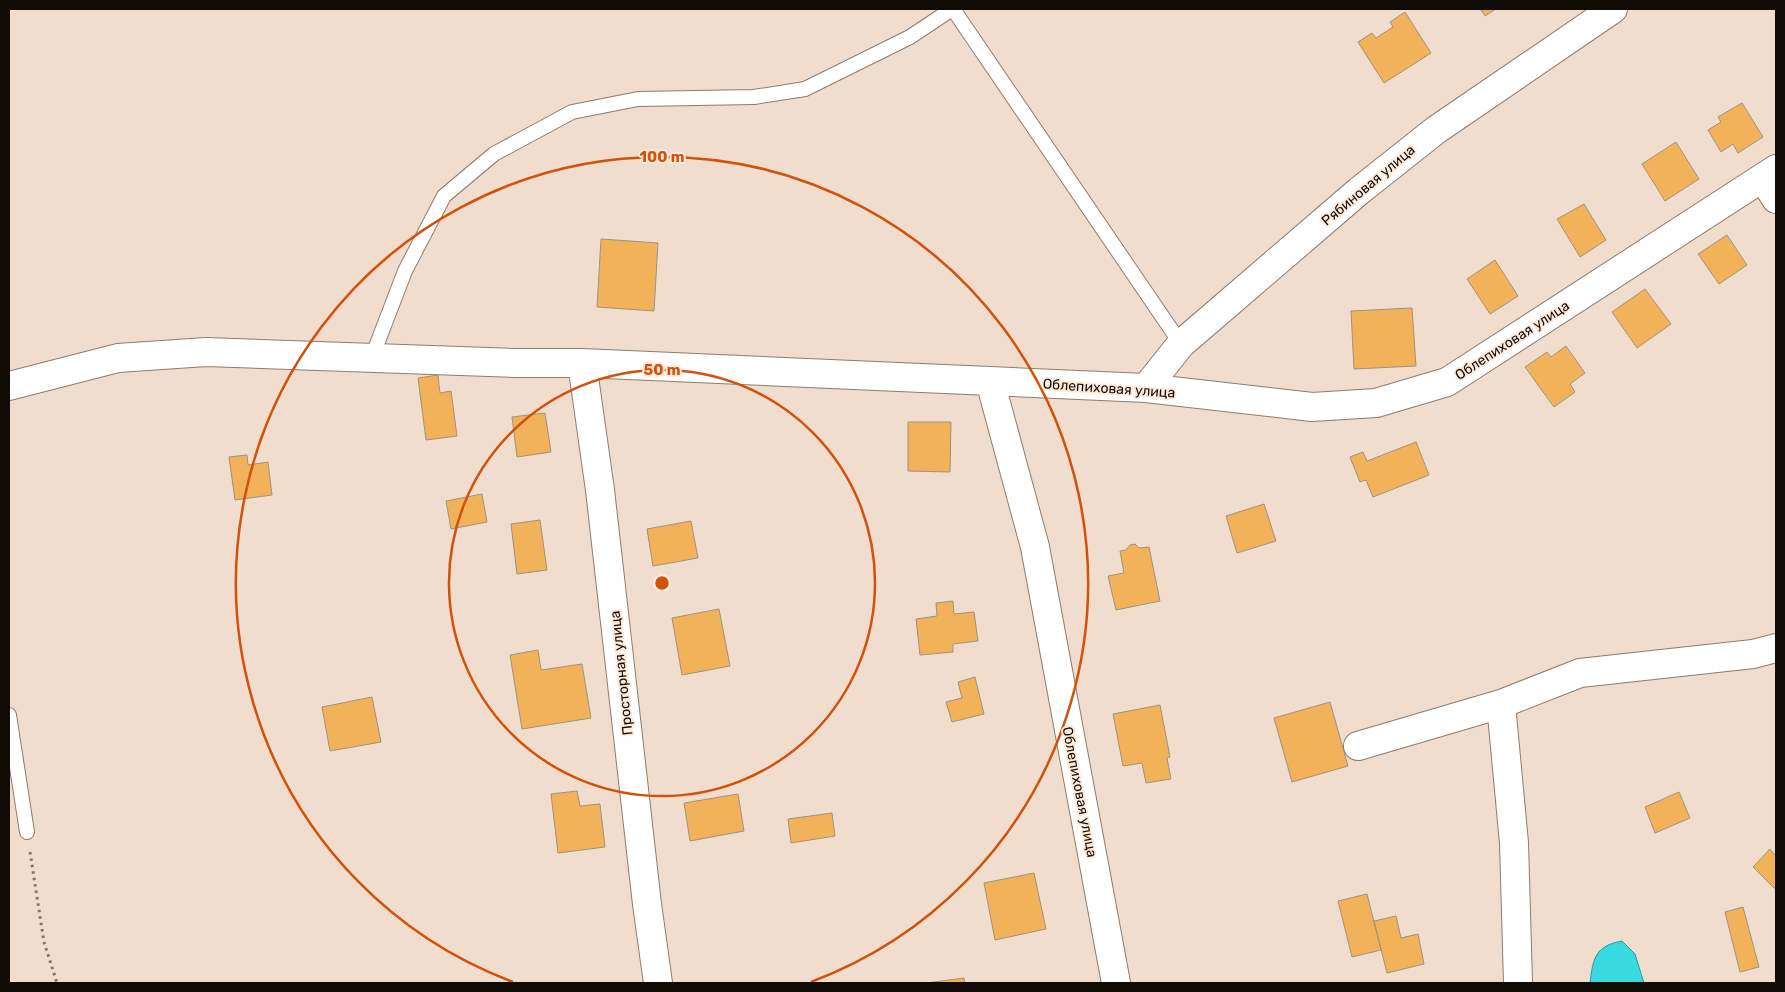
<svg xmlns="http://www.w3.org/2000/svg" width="1785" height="992" viewBox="0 0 1785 992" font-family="Rubik,sans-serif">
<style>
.water{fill:#36dadf;stroke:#2b9c9e}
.building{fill:#f1b25a;stroke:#a09280}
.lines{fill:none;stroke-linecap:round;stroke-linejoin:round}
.service-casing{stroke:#8e7c6d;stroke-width:16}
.minor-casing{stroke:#8e7c6d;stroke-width:30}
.path{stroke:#817469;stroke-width:3;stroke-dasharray:2.5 4;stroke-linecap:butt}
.service{stroke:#fff;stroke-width:14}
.minor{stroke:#fff;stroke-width:28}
.ring{fill:none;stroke:#d2510b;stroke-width:2.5}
.labels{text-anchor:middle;stroke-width:4;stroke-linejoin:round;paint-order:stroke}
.street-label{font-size:14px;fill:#110b06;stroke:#ffeada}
.centre{fill:#d2510b;stroke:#ffeada;stroke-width:2.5}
.ring-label{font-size:15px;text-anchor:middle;font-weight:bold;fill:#d2510b;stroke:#ffeada;stroke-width:4;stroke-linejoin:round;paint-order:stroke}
</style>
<rect width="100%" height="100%" fill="#f1ddcd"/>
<path class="water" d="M 1622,941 L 1635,954 L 1644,983 L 1590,983 C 1593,958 1595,946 1622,941 Z"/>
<path class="building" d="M 1480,9 L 1496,9 L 1485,16 Z
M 1405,12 L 1431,53 L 1384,83 L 1358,42 L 1372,33 L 1376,38 L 1393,27 L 1390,22 Z
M 1742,103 L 1763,137 L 1738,153 L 1733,144 L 1721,152 L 1708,130 L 1721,122 L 1718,117 Z
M 1676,142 L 1699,179 L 1665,201 L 1642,164 Z
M 1584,204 L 1606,240 L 1580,257 L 1557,219 Z
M 1727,235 L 1747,265 L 1719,284 L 1698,254 Z
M 601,239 L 658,243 L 654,311 L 597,307 Z
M 1495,260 L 1518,296 L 1490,314 L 1467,279 Z
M 1645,289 L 1671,324 L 1637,348 L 1612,312 Z
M 1412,308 L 1416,366 L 1354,369 L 1351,311 Z
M 1566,346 L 1585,373 L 1570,384 L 1575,392 L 1554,407 L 1525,367 L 1547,352 L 1551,357 Z
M 438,375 L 440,393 L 451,391 L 457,436 L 426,440 L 418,378 Z
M 545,413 L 551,452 L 517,457 L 512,417 Z
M 908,422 L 951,422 L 950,472 L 908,471 Z
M 1416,442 L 1429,475 L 1373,497 L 1366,480 L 1360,482 L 1350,457 L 1363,452 L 1367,461 Z
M 247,455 L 248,465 L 268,462 L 272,495 L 235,500 L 229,457 Z
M 482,494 L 487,522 L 451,529 L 446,501 Z
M 1264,504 L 1276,541 L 1237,553 L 1226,516 Z
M 540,520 L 547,570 L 517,574 L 511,524 Z
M 691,521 L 698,558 L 653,566 L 647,529 Z
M 1135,544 L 1139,548 L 1149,547 L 1160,601 L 1116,610 L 1108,576 L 1124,573 L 1120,551 L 1126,550 L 1130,545 Z
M 953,601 L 954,614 L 974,612 L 978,641 L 953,644 L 953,652 L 920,655 L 916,619 L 937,616 L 936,603 Z
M 719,609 L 730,666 L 682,675 L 672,618 Z
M 538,650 L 541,670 L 582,664 L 591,718 L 522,729 L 510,655 Z
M 975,677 L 984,714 L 952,722 L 946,702 L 962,698 L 958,682 Z
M 372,697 L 381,742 L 330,751 L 322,707 Z
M 1330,702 L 1348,766 L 1292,782 L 1274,718 Z
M 1160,705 L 1170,757 L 1167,758 L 1171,779 L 1146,783 L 1142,763 L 1123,766 L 1113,714 Z
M 577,791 L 580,806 L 600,804 L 605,847 L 558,853 L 551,794 Z
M 1679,792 L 1690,818 L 1655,833 L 1645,807 Z
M 738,794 L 744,831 L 690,841 L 684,803 Z
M 832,813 L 835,836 L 791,843 L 788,819 Z
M 1770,849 L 1776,856 L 1776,890 L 1753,867 Z
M 1034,873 L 1046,929 L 995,940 L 984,883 Z
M 1367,894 L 1381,950 L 1352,957 L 1338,901 Z
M 1743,907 L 1759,967 L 1740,972 L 1725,912 Z
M 1396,916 L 1401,938 L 1418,934 L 1424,964 L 1387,973 L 1374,921 Z
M 964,978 L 965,983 L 926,983 Z"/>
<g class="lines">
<g class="service-casing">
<path id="service" d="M 953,9 L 1181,344
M 372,357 L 405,271 L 444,196 L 494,154 L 572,112 L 638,99 L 754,97 L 805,89 L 910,37 L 952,9
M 9,715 L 27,832"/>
</g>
<g class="minor-casing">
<path id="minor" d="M 1763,178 L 1776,199
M 582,363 L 600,490 L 647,904 L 658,983
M 9,386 L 118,358 L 206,352 L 514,363 L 582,363 L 990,381
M 1146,388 L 1181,344 L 1359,191 L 1436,130 L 1613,9
M 1501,704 L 1514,843 L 1518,983
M 1358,746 L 1501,704 L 1580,673 L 1753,654 L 1776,648
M 1116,983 L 1035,547 L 990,381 L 1146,388 L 1312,407 L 1376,403 L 1447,382 L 1776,169"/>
</g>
<path class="path" d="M 30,852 L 44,942 L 57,983"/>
<use href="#service" class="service"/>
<use href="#minor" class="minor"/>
</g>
<g class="ring">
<circle cx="662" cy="583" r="213"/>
<path d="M513 982A426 426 0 1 1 811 982"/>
</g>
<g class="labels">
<g class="street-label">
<text transform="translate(1368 185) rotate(-40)" y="5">Рябиновая улица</text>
<text transform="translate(1512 340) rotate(-33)" y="5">Облепиховая улица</text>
<text transform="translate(1109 388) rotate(4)" y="5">Облепиховая улица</text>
<text transform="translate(621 673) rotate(-96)" y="5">Просторная улица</text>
<text transform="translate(1080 792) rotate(79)" y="5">Облепиховая улица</text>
</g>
</g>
<circle cx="662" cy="583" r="8" class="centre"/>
<g class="ring-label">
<text x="662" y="162">100 m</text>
<text x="662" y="375">50 m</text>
</g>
<rect width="1785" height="992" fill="none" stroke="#110b06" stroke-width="20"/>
</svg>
